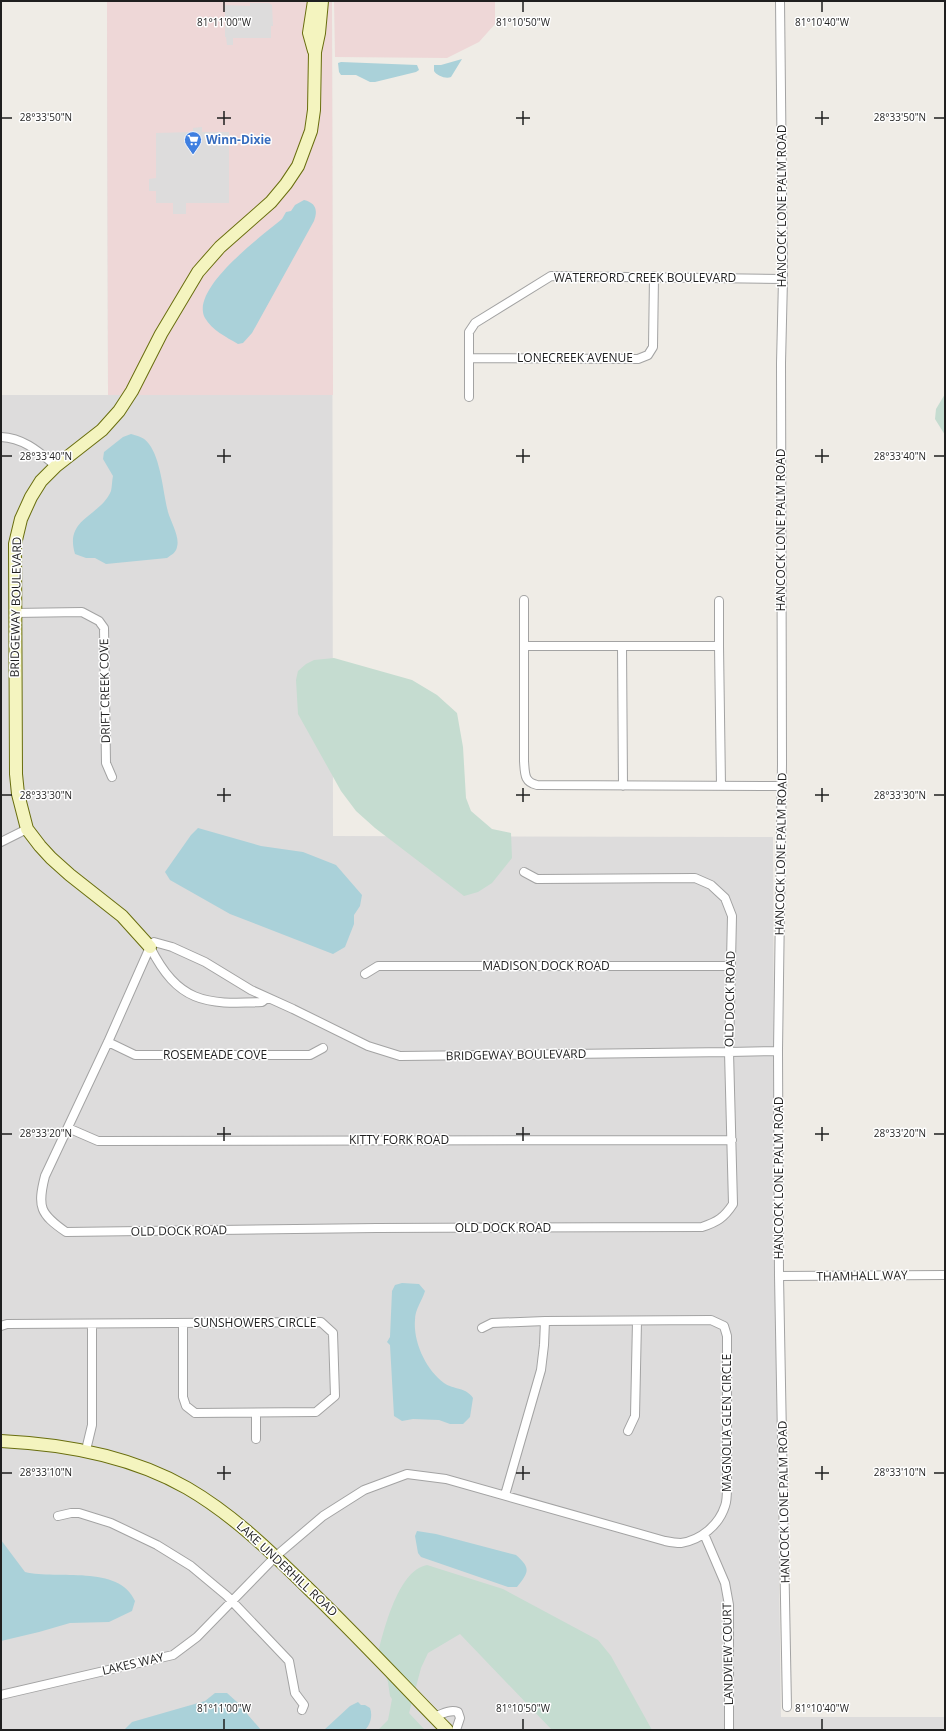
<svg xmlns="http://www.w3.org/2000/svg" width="946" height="1731" viewBox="0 0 946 1731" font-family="'Open Sans',sans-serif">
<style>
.residential{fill:#dddcdc}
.commercial{fill:#eed7d7;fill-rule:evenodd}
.wetland{fill:#c5dcd0}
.water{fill:#aad1d9}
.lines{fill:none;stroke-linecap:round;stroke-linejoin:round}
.street-casing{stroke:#a3a3a3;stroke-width:10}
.secondary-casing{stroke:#696e0e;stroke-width:14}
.street{stroke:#fff;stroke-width:8}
.secondary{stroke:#f4f4bf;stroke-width:12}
.ticks{fill:none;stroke:#1f1f1f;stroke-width:1.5}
.labels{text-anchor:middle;stroke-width:3;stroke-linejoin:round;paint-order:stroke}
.shop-label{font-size:12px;font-weight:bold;fill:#366cbe;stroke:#fff;text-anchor:start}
.street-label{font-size:12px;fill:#1f1f1f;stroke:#fff}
.ticks-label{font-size:10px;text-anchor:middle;fill:#1f1f1f;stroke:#fff;stroke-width:3;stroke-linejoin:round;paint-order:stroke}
</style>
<rect width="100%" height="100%" fill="#efece6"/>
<path class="residential" d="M 107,1 L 332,1 L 333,836 L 773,837 L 775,1270 L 781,1717 L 945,1717 L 945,1730 L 1,1730 L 1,395 L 108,395 Z"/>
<path class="commercial" d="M 107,1 L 332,1 L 333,395 L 108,395 ZM 250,3 L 269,3 L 272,5 L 273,26 L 271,26 L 271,38 L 233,38 L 233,45 L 227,45 L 226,37 L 225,37 L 225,5 L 250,6 ZM 202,127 L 202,132 L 229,132 L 229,203 L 186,203 L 186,214 L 173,214 L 173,203 L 156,203 L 156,191 L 149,191 L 149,179 L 156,178 L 156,133 L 193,132 L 193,128 Z
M 334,1 L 495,1 L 495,24 L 479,42 L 447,58 L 335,57 Z"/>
<path class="wetland" d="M 945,394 L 945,435 L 935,419 L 936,409 Z
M 334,658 L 412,680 L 437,695 L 457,713 L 463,747 L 466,798 L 471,811 L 492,829 L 511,833 L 512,858 L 492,883 L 478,892 L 464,896 L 375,828 L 356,811 L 341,791 L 298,714 L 296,680 L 298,671 L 306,664 L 314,660 Z
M 427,1565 L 503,1589 L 598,1640 L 611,1656 L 652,1730 L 552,1730 L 460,1634 L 428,1653 L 421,1668 L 409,1713 L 425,1730 L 378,1730 L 388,1720 L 392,1699 L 390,1696 L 388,1682 L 383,1668 L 376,1662 C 382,1636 397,1570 427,1565 Z"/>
<path class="water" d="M 462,59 L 451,77 C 446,79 437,76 434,71 L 434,65 L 441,65 Z
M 341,62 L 417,65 L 419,70 L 416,72 L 375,82 L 370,82 L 356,75 L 341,75 L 339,72 L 338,63 Z
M 304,200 C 316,203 318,210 314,221 L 252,333 L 243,343 L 238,344 C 226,337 212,330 205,318 C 189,289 263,235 282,219 L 286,212 L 291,211 L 295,205 Z
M 131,434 C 138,436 144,437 149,444 C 161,460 163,492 168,512 C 171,522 180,537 177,547 C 176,553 171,555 167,558 L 106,564 L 95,558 L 86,558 L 75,554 C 64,518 100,517 111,491 C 112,487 112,480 113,476 L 103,459 L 104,452 L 123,437 Z
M 198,828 L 261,846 L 303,852 L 336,865 L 362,895 L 360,906 L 354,915 L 354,924 L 345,947 L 333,954 L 230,914 L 170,880 L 165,872 L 191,835 Z
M 402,1283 L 419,1284 L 425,1291 C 422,1301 415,1309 415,1320 C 413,1342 426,1370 444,1383 C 454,1390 466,1387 473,1398 L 470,1417 L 463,1424 L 450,1424 L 439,1420 L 413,1419 L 402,1421 L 394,1416 L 390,1345 L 387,1342 L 390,1337 L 392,1291 L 395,1285 Z
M 417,1531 L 436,1534 L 516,1555 C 531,1568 529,1572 517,1587 L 508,1587 L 421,1557 L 418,1553 L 415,1536 Z
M 1,1540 L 25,1572 C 57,1580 119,1564 135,1601 L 132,1611 L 109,1622 L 70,1623 L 39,1632 L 1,1641 Z
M 215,1693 L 227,1693 L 237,1702 L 261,1730 L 124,1730 L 132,1722 L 205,1701 Z
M 358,1702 L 361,1705 L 365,1705 L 370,1708 C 373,1716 370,1725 365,1730 L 324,1730 L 350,1706 Z"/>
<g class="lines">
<g class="street-casing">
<path id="street" d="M 780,1 L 783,279 L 781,363 L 782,764 L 778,1051 L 779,1276 L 787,1707
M 469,358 L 638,359 L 648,355 L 653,347 L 654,276
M 469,397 L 469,332 L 475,323 L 551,276 L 783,279
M 1,437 C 24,438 39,452 56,466
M 524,600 L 524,761 C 525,774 524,782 537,785 L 781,786
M 719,601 L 719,646
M 14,613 L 82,612 L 99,621 L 104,628 L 106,763 L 112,777
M 524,646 L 719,646 L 721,786
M 622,646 L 623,786
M 1,842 L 27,829
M 524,872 L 537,879 L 695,878 L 711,885 L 725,898 L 732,916 L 729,1052 L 733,1204 C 724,1218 717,1222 702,1227 L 377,1228 L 66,1232 C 40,1214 37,1207 45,1176 L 108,1042 L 150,947 L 154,942 L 172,947 L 205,962 L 251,990 L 293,1009 L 368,1046 L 400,1056 L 729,1052 L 778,1051
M 150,947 C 178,1002 204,1005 262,1002 L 267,998
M 365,974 L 378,966 L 730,966
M 108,1042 L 135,1055 L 310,1055 L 323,1048
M 68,1128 L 98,1141 L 732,1140
M 779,1276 L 945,1275
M 1,1326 L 7,1324 L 321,1322 L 333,1333 L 335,1396 L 316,1412 L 195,1413 L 186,1406 L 183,1397 L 183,1323
M 256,1413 L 256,1439
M 628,1431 L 635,1416 L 637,1321
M 86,1450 L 92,1425 L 92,1324
M 505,1495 L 541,1370 L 544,1345 L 545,1321
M 58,1516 L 71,1513 L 79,1513 L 111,1523 L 157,1545 L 191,1566 L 227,1596 L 289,1661 L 295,1693 L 304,1705 L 302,1710
M 704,1534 L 725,1583 L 729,1605 L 729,1730
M 1,1695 L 173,1655 L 197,1637 L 276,1556 L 323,1516 L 364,1490 L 407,1474 L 446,1479 L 665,1541 C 670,1542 676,1543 681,1543 C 701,1540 719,1525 725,1506 C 727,1501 727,1493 727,1487 L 727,1336 L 724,1326 L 711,1320 L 545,1321 L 492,1323 L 482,1328
M 434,1717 C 442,1714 450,1709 458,1712 L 460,1718 L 456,1730"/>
</g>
<g class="secondary-casing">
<path id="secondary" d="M 314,1 L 309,33 L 314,51
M 150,947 L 122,916 L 70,875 L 51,858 L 40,846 L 27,829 L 18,794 L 16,774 L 15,544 L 21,519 L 31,497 L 41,481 L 56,466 L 102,430 L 119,411 L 132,391 L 161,334 L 198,272 L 220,247 L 271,202 L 286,184 L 298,166 L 311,131 L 314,110 L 315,52 L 319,33 L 322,1
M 1,1441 C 64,1444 131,1456 187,1488 C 237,1517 277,1558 318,1598 C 362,1641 404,1686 447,1730"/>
</g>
<use href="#street" class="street"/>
<use href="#secondary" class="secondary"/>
</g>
<path class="ticks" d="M 224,2 L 224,12M 523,2 L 523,12M 822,2 L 822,12M 224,111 L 224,125M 523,111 L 523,125M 822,111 L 822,125M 2,118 L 12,118M 217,118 L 231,118M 516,118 L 530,118M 815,118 L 829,118M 934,118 L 944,118M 224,449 L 224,463M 523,449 L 523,463M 822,449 L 822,463M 2,456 L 12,456M 217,456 L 231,456M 516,456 L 530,456M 815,456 L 829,456M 934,456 L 944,456M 224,788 L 224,802M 523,788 L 523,802M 822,788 L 822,802M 2,795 L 12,795M 217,795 L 231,795M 516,795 L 530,795M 815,795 L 829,795M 934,795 L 944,795M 224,1127 L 224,1141M 523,1127 L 523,1141M 822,1127 L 822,1141M 2,1134 L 12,1134M 217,1134 L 231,1134M 516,1134 L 530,1134M 815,1134 L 829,1134M 934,1134 L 944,1134M 224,1466 L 224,1480M 523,1466 L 523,1480M 822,1466 L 822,1480M 2,1473 L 12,1473M 217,1473 L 231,1473M 516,1473 L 530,1473M 815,1473 L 829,1473M 934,1473 L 944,1473M 224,1719 L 224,1729M 523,1719 L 523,1729M 822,1719 L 822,1729"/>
<defs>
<g id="supermarket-pin" transform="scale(0.9)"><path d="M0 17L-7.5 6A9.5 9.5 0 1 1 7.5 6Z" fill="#3f7fe0" stroke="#fff"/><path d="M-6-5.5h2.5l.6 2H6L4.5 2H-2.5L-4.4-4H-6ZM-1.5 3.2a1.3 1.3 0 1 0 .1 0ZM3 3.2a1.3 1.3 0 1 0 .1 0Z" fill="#fff"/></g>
</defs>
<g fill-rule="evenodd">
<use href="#supermarket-pin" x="193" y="140"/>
</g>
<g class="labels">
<g class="shop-label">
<text x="206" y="144">Winn-Dixie</text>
</g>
<g class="street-label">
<text transform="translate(782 206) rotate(-90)" y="4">HANCOCK LONE PALM ROAD</text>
<text x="645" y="282">WATERFORD CREEK BOULEVARD</text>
<text x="575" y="362">LONECREEK AVENUE</text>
<text transform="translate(781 530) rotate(-90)" y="4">HANCOCK LONE PALM ROAD</text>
<text transform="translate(16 607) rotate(-89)" y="4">BRIDGEWAY BOULEVARD</text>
<text transform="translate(105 691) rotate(-91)" y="4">DRIFT CREEK COVE</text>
<text transform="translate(781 854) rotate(-89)" y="4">HANCOCK LONE PALM ROAD</text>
<text x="546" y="970">MADISON DOCK ROAD</text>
<text transform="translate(730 999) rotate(-89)" y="4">OLD DOCK ROAD</text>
<text x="215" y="1059">ROSEMEADE COVE</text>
<text transform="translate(516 1055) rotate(-1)" y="4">BRIDGEWAY BOULEVARD</text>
<text x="399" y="1144">KITTY FORK ROAD</text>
<text transform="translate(779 1178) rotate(-90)" y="4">HANCOCK LONE PALM ROAD</text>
<text x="503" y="1232">OLD DOCK ROAD</text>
<text transform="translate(179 1231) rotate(-1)" y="4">OLD DOCK ROAD</text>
<text transform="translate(862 1276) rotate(-1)" y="4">THAMHALL WAY</text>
<text x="255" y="1327">SUNSHOWERS CIRCLE</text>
<text transform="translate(727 1423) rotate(-90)" y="4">MAGNOLIA GLEN CIRCLE</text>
<text transform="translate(784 1502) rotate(-91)" y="4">HANCOCK LONE PALM ROAD</text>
<text transform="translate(287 1569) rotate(43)" y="4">LAKE UNDERHILL ROAD</text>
<text transform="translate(728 1654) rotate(-91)" y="4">LANDVIEW COURT</text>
<text transform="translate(133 1664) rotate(-13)" y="4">LAKES WAY</text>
</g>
</g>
<g class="ticks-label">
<text x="224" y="26">81°11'00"W</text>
<text x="523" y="26">81°10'50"W</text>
<text x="822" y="26">81°10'40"W</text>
<text x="46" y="121">28°33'50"N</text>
<text x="900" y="121">28°33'50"N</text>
<text x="46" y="460">28°33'40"N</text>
<text x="900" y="460">28°33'40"N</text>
<text x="46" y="799">28°33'30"N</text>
<text x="900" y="799">28°33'30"N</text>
<text x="46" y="1137">28°33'20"N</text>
<text x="900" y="1137">28°33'20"N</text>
<text x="46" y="1476">28°33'10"N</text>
<text x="900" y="1476">28°33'10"N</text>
<text x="224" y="1712">81°11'00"W</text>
<text x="523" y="1712">81°10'50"W</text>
<text x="822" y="1712">81°10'40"W</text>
</g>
<rect width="946" height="1731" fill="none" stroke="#1f1f1f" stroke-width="4"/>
</svg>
